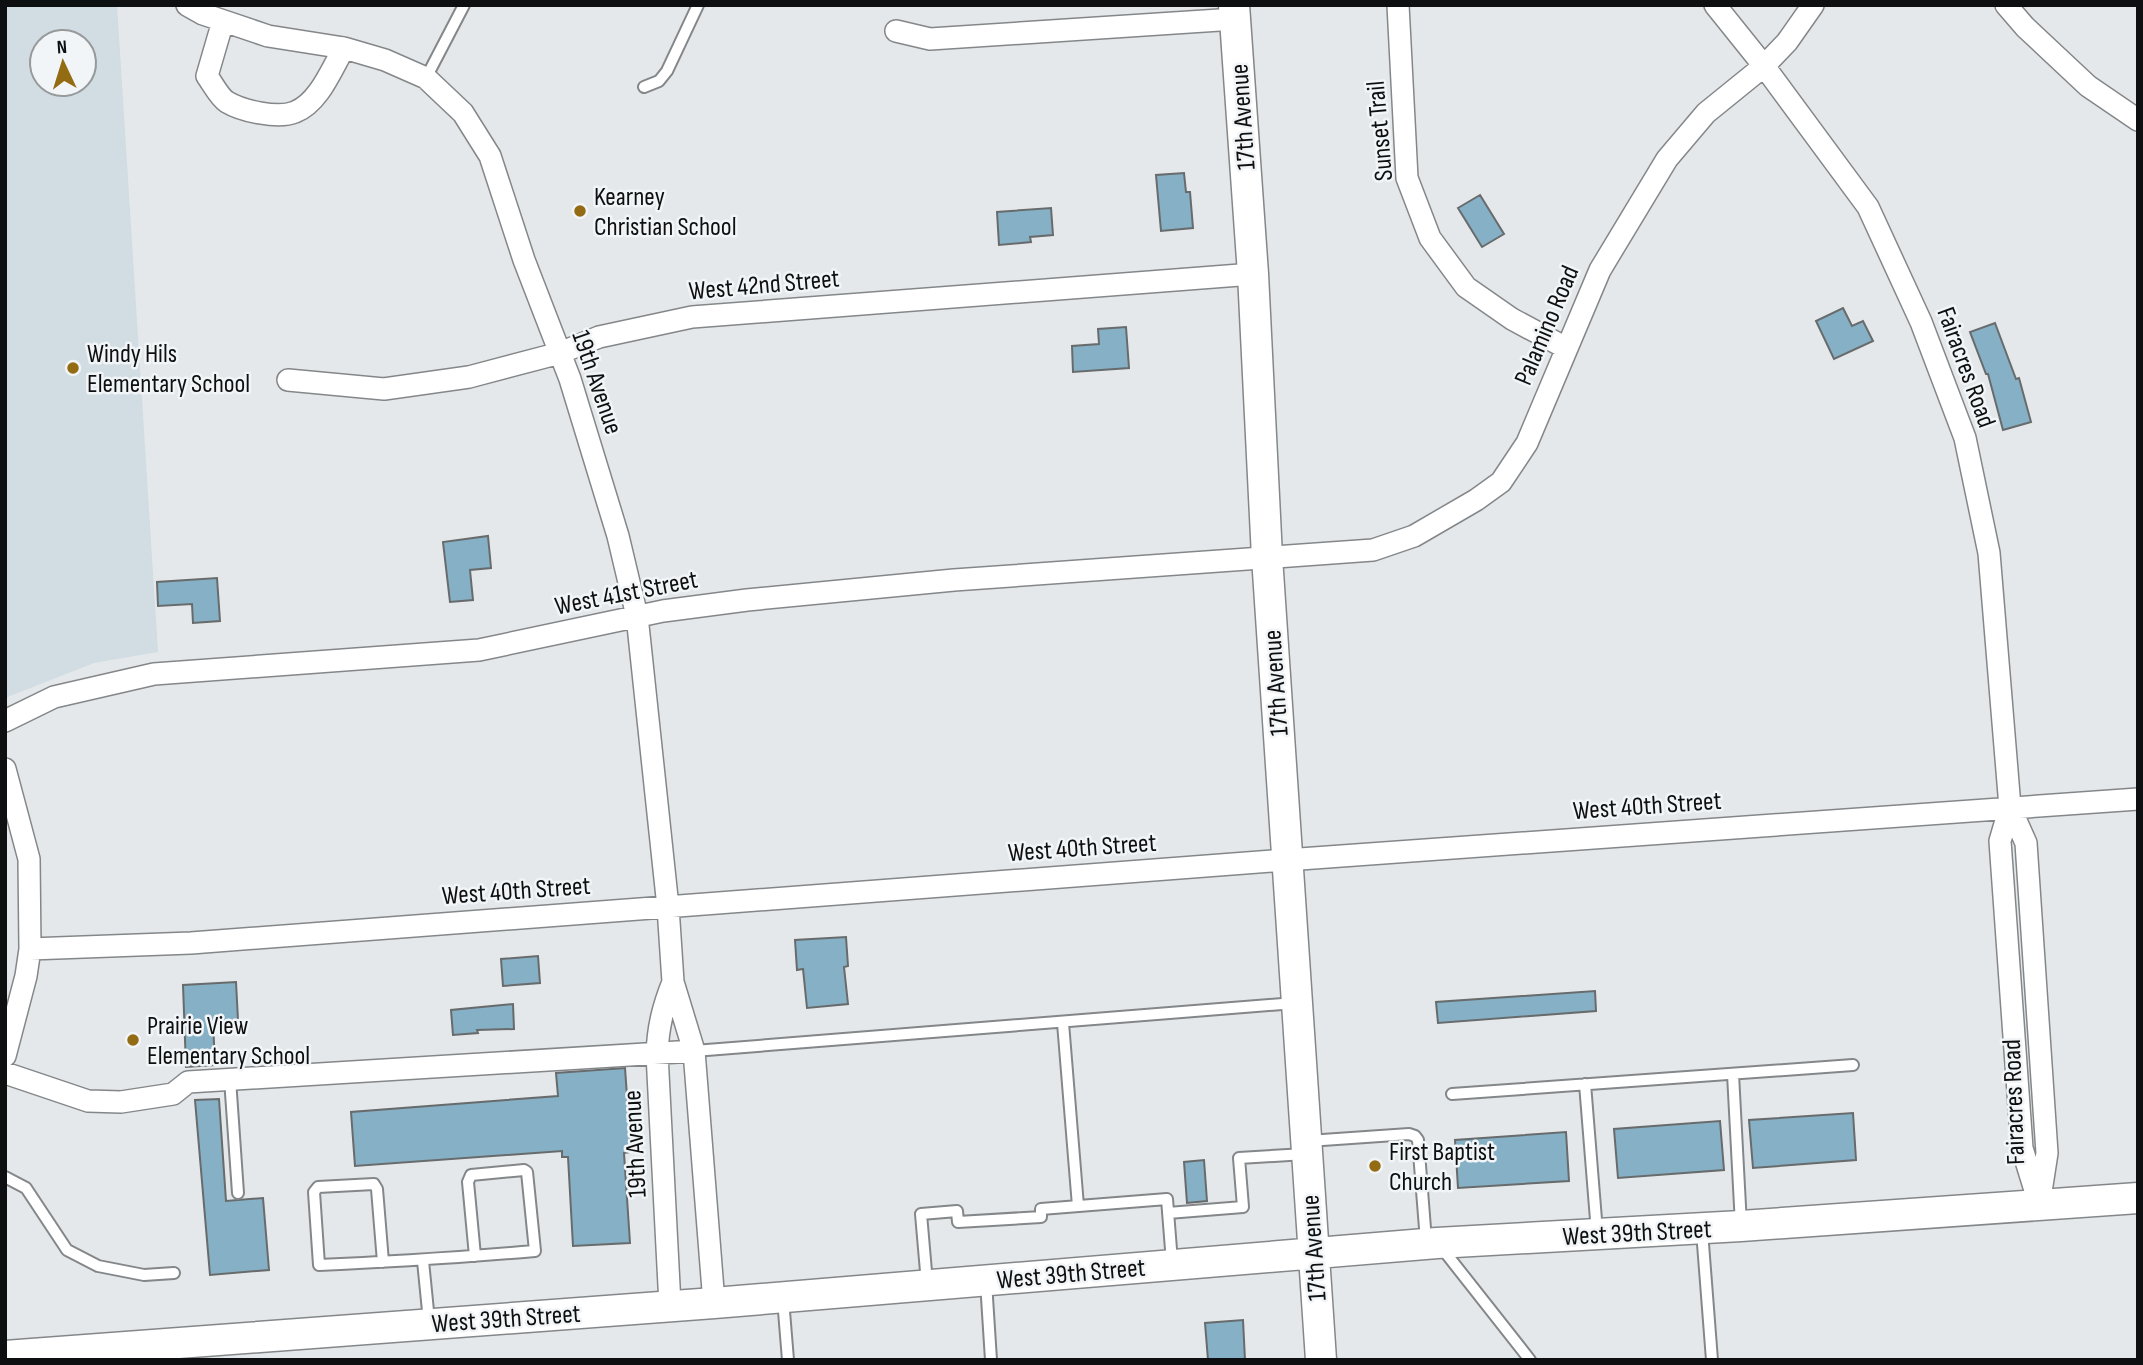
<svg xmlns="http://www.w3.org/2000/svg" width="2143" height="1365" viewBox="0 0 2143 1365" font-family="'Sofia Sans Condensed',sans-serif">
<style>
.built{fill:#d1dde2;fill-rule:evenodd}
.building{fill:#86b0c5;stroke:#686b6c;stroke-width:2}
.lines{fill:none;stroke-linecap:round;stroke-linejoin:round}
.lane-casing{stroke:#848789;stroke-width:14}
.street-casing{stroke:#848789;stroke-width:24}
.secondary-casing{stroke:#848789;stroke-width:33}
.lane{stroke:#fff;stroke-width:10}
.street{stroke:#fff;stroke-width:21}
.secondary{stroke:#fff;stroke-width:30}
.poi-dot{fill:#926b13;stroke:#f2f5f7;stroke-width:2.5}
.labels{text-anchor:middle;stroke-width:5;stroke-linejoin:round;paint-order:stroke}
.street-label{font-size:26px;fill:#0e0f10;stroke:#f2f5f7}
.poi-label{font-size:26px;fill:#0e0f10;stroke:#f2f5f7;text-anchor:start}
</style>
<rect width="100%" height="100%" fill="#e4e8ea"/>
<path class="built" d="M 5,5 L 117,5 L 158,652 L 94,663 L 5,698 ZM 42,42 L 84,42 L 84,84 L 42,84 Z"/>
<path class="building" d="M 1184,173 L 1186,192 L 1190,192 L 1193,228 L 1161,231 L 1156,175 Z
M 1480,195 L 1504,234 L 1482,247 L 1458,208 Z
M 1051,208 L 1053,235 L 1030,237 L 1031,242 L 999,245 L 997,212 Z
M 1843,308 L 1852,326 L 1863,321 L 1873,341 L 1834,359 L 1816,321 Z
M 1995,323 L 2016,379 L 2019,378 L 2031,422 L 2003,430 L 1988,374 L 1986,374 L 1970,332 Z
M 1126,327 L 1129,368 L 1073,372 L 1072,346 L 1099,344 L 1098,329 Z
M 488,536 L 491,568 L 470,570 L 473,600 L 450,602 L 443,542 Z
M 217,578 L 220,621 L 193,623 L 192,604 L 158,606 L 157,582 Z
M 846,937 L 848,966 L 844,967 L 848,1004 L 807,1008 L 803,969 L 797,970 L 795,940 Z
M 538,956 L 540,983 L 503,986 L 501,959 Z
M 236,982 L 238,1020 L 213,1022 L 215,1065 L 186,1067 L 183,985 Z
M 1595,991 L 1596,1011 L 1438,1023 L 1436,1002 Z
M 513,1004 L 514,1029 L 477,1030 L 478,1033 L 453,1035 L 451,1010 Z
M 625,1068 L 631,1152 L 624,1153 L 630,1243 L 573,1246 L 568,1157 L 562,1157 L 562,1151 L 355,1166 L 351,1112 L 558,1096 L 556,1073 Z
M 219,1099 L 226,1201 L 263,1198 L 269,1270 L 210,1275 L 195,1100 Z
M 1853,1113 L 1856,1160 L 1753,1168 L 1749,1120 Z
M 1720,1121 L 1724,1170 L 1618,1178 L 1614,1129 Z
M 1566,1132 L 1569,1181 L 1458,1188 L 1455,1140 Z
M 1204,1160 L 1207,1201 L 1187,1203 L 1184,1162 Z
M 1243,1320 L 1245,1360 L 1208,1360 L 1205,1323 Z"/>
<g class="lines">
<g class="lane-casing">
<path id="lane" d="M 426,78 L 464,5
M 644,87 L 659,81 L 667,71 L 698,5
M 1063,1023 L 1078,1206
M 694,1051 L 1295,1003
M 1733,1074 L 1741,1225
M 230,1079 L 238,1193
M 1585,1084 L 1597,1232
M 1452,1094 L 1853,1065
M 1308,1141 L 1409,1134 L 1415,1136 L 1418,1140 L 1426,1241
M 5,1177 L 26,1188 L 67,1250 L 98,1266 L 144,1275 L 174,1273
M 1168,1213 L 1243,1207 L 1239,1158 L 1305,1154
M 1702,1231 L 1712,1360
M 1441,1247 L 1530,1360
M 423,1261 L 429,1321
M 383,1262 L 377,1189 L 374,1184 L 318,1187 L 314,1192 L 319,1265 C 391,1262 463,1257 535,1251 L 527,1172 L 524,1170 L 471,1175 L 468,1182 L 475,1256
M 986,1282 L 991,1360
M 927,1283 L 921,1214 L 957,1211 L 958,1222 L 1041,1217 L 1041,1209 L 1167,1199 L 1172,1262
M 783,1299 L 788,1360"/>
</g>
<g class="street-casing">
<path id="street" d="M 187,5 L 203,14 L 268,36 L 344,48 L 385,60 L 426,78 L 463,113 L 490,156 L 524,260 L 570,379 L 618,536 L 637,616 L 668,907 L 673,982 L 694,1051 L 714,1303
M 1398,5 L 1407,178 L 1430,238 L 1466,287 L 1512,319 L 1566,348
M 1715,5 L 1764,66 L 1868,207 L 1921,322 L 1965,438 L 1989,553 L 2010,807 L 2026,843 L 2047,1153 L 2039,1205
M 2006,5 L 2025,27 L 2088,86 L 2138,120
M 223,21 L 207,76 C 213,84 219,97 227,102 C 242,111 278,119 295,112 C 319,103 332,68 344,48
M 896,31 L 930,39 L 1235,19
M 288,380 L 384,389 L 469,377 L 560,353 L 599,337 L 692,317 L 1253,274
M 5,721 L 54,697 L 154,674 L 479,650 L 663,611 L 747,600 L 954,580 L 1373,550 L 1414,536 L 1476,500 L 1501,482 L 1527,443 L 1600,270 L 1667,159 L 1706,113 L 1764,66 L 1787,42 L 1813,5
M 5,769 L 29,859 L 30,949 L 26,976 L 5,1056
M 2010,807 L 2000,841 L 2022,1148 L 2038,1200
M 30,949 L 191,943 L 1286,860 L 2138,799
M 5,1073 L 88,1101 L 121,1102 L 173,1094 L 188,1082 L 694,1051
M 670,1305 L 657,1054 C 658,1027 663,1007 673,982"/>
</g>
<g class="secondary-casing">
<path id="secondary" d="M 1234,5 L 1253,274 L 1267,557 L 1321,1360
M 5,1356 L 714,1303 L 1437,1243 L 1741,1226 L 2138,1198"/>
</g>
<use href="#lane" class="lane"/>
<use href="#street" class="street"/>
<use href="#secondary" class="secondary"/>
</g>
<g class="poi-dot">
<circle cx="580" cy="211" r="7"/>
<circle cx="73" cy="368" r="7"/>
<circle cx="133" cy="1040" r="7"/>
<circle cx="1375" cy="1166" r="7"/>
</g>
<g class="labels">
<g class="street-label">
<text transform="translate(1242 117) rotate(-94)" y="9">17th Avenue</text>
<text transform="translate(1379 131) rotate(-95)" y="9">Sunset Trail</text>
<text transform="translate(764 284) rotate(-5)" y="9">West 42nd Street</text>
<text transform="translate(1546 325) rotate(-67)" y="9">Palamino Road</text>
<text transform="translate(1967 367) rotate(70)" y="9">Fairacres Road</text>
<text transform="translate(598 382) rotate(71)" y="9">19th Avenue</text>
<text transform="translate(626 592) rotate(-11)" y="9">West 41st Street</text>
<text transform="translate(1275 683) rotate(-94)" y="9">17th Avenue</text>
<text transform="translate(1647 805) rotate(-4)" y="9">West 40th Street</text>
<text transform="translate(1082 847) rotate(-4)" y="9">West 40th Street</text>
<text transform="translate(516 890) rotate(-4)" y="9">West 40th Street</text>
<text transform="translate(2013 1102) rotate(-92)" y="9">Fairacres Road</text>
<text transform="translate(634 1144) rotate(-93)" y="9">19th Avenue</text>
<text transform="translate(1637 1232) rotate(-3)" y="9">West 39th Street</text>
<text transform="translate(1313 1248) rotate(-94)" y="9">17th Avenue</text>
<text transform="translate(1071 1273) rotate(-5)" y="9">West 39th Street</text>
<text transform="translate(506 1318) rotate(-4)" y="9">West 39th Street</text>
</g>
<g class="poi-label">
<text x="594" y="205">Kearney<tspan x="594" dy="30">Christian School</tspan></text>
<text x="87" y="362">Windy Hils<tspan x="87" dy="30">Elementary School</tspan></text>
<text x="147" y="1034">Prairie View<tspan x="147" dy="30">Elementary School</tspan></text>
<text x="1389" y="1160">First Baptist<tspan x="1389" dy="30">Church</tspan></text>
</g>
</g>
<rect width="2143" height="1365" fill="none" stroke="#0e0f10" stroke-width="14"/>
<g transform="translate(63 63) rotate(356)"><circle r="33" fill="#f2f5f7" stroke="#97999b" stroke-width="2"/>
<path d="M0-5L12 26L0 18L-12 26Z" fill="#926b13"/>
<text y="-10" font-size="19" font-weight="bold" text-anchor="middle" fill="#0e0f10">N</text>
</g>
</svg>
